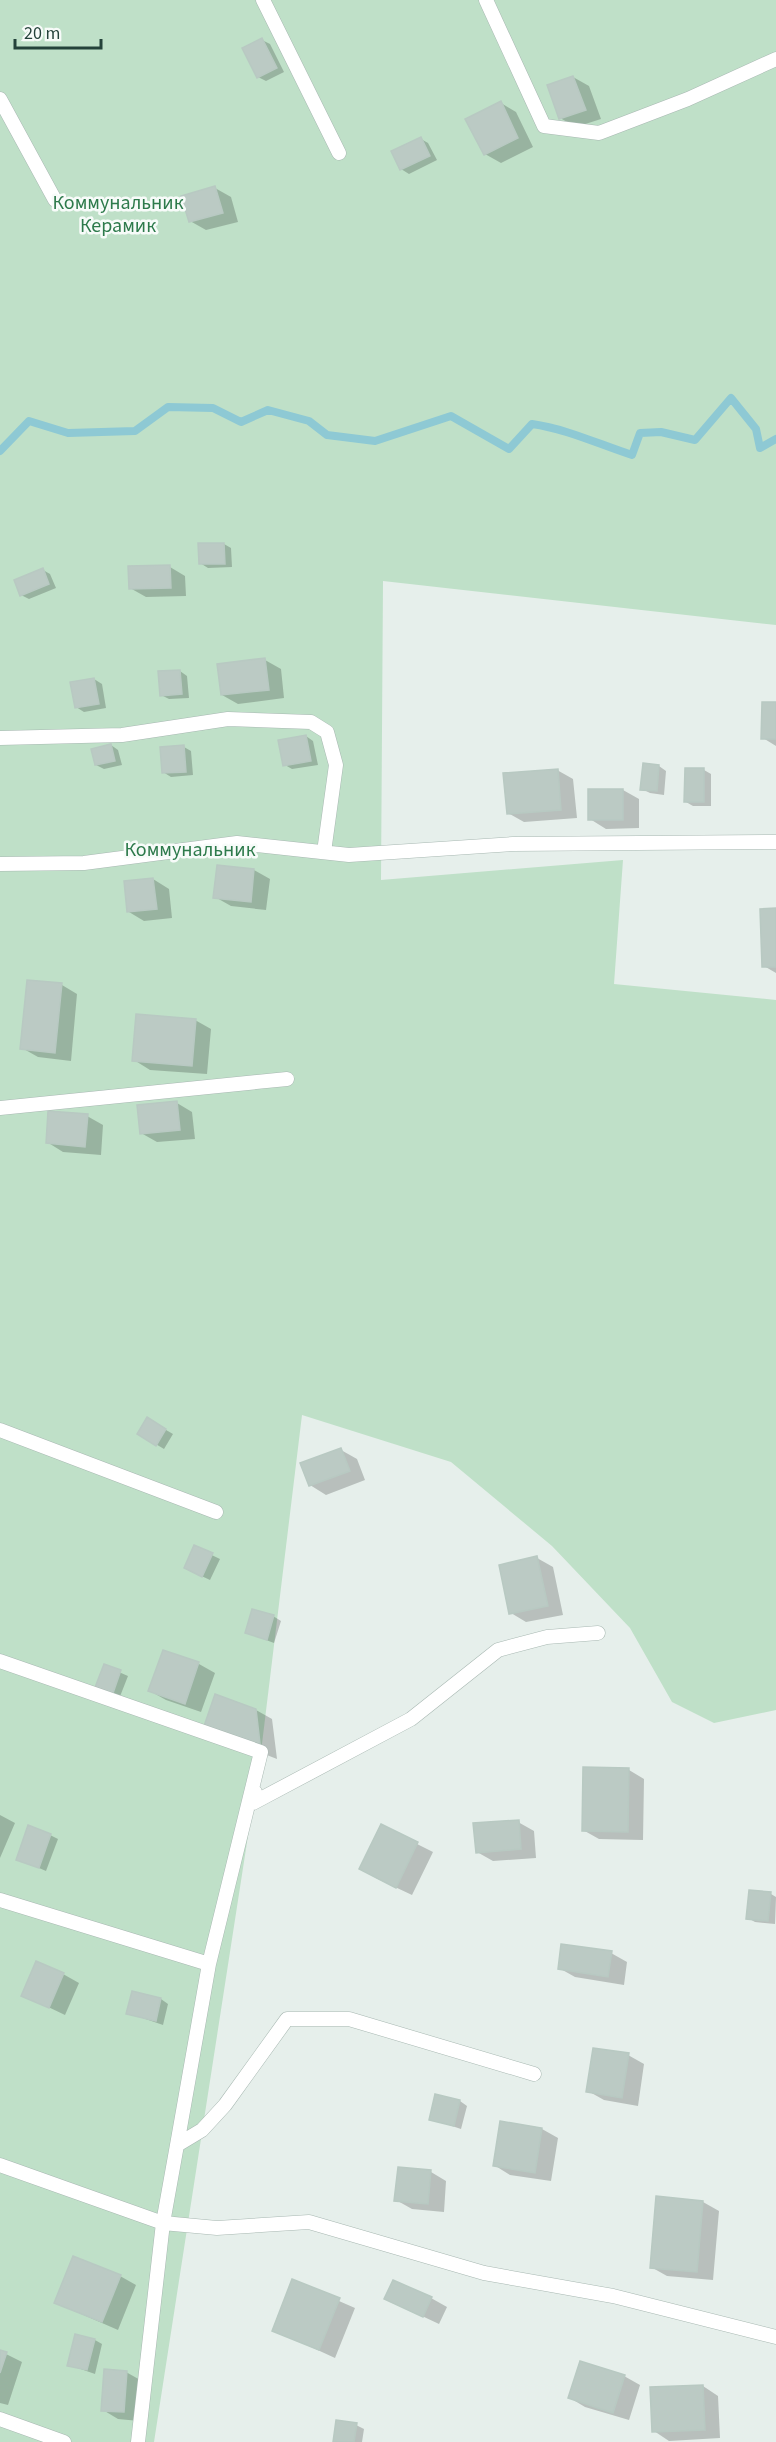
<svg xmlns="http://www.w3.org/2000/svg" width="776" height="2442" viewBox="0 0 776 2442" font-family="'Source Sans 3',sans-serif">
<style>
.green{fill:#bfe0c8}
.shadow{fill:#0003}
.lines{fill:none;stroke-linecap:round;stroke-linejoin:round}
.stream{stroke:#8ec9d4;stroke-width:8}
.building{fill:#bbcac4;stroke:#b8c9c2;stroke-width:1.5}
.lane-casing{stroke:#a8b8b2;stroke-width:15}
.lane{stroke:#fff;stroke-width:14}
.labels{text-anchor:middle;stroke-width:5;stroke-linejoin:round;paint-order:stroke}
.park-label{font-size:20px;fill:#2d7a4b;stroke:#f7fbf9}
</style>
<rect width="100%" height="100%" fill="#e6efeb"/>
<path class="green" d="M 0,0 L 776,0 L 776,625 L 383,581 L 381,880 L 623,860 L 614,984 L 776,1000 L 776,1710 L 714,1723 L 672,1702 L 630,1628 L 552,1546 L 451,1462 L 302,1415 L 261,1752 L 154,2442 L 0,2442 Z"/>
<path class="shadow" d="M 262,40 L 270,44 L 284,72 L 266,81 L 258,77 Z
M 573,77 L 589,86 L 601,119 L 576,127 L 560,118 Z
M 501,103 L 516,112 L 533,147 L 501,163 L 485,154 Z
M 421,139 L 428,143 L 437,160 L 409,174 L 401,169 Z
M 215,188 L 231,197 L 238,222 L 206,230 L 190,221 Z
M 224,544 L 231,548 L 232,567 L 208,568 L 200,563 Z
M 170,567 L 185,576 L 186,596 L 146,597 L 130,588 Z
M 43,570 L 50,574 L 56,588 L 29,599 L 21,595 Z
M 265,660 L 281,669 L 284,698 L 238,704 L 222,695 Z
M 180,671 L 187,676 L 189,698 L 169,699 L 161,695 Z
M 94,679 L 102,684 L 106,708 L 84,712 L 76,707 Z
M 776,703 L 776,746 L 763,738 Z
M 306,736 L 313,741 L 318,765 L 292,769 L 285,765 Z
M 111,745 L 118,750 L 122,765 L 104,769 L 96,765 Z
M 184,747 L 191,751 L 193,775 L 171,777 L 163,772 Z
M 659,766 L 666,771 L 664,795 L 650,793 L 642,789 Z
M 557,770 L 573,779 L 577,818 L 524,822 L 508,813 Z
M 704,770 L 711,774 L 711,806 L 693,806 L 686,802 Z
M 623,790 L 639,799 L 639,828 L 606,829 L 590,819 Z
M 218,866 L 254,870 L 270,879 L 266,910 L 231,906 L 215,897 Z
M 153,879 L 169,889 L 172,918 L 144,921 L 129,912 Z
M 776,910 L 776,973 L 764,966 Z
M 62,985 L 77,994 L 71,1061 L 38,1057 L 22,1048 Z
M 195,1020 L 211,1029 L 207,1074 L 150,1070 L 134,1060 Z
M 177,1103 L 192,1112 L 195,1139 L 157,1142 L 141,1133 Z
M 87,1116 L 103,1125 L 101,1155 L 63,1152 L 47,1142 Z
M 147,1419 L 173,1434 L 164,1449 L 139,1434 Z
M 341,1450 L 357,1459 L 365,1480 L 326,1495 L 310,1485 Z
M 195,1547 L 220,1559 L 210,1580 L 193,1572 Z
M 537,1558 L 553,1567 L 563,1615 L 526,1622 L 511,1613 Z
M 273,1616 L 281,1621 L 274,1643 L 247,1633 Z
M 164,1651 L 199,1664 L 215,1673 L 201,1712 L 166,1700 L 150,1691 Z
M 105,1666 L 128,1676 L 119,1699 L 104,1693 Z
M 256,1710 L 272,1719 L 277,1759 L 221,1737 Z
M 629,1770 L 644,1779 L 643,1840 L 599,1839 L 583,1830 Z
M 0,1815 L 15,1823 L 0,1858 Z
M 518,1822 L 534,1831 L 536,1858 L 493,1861 L 477,1852 Z
M 381,1826 L 433,1852 L 412,1895 L 376,1878 Z
M 50,1835 L 58,1839 L 46,1871 L 18,1859 Z
M 771,1894 L 776,1897 L 775,1924 L 755,1922 L 748,1918 Z
M 611,1953 L 627,1962 L 624,1985 L 575,1977 L 559,1968 Z
M 63,1974 L 79,1983 L 65,2015 L 23,1995 Z
M 161,1999 L 168,2004 L 163,2025 L 128,2013 Z
M 628,2055 L 644,2064 L 638,2106 L 604,2100 L 588,2091 Z
M 460,2101 L 467,2106 L 461,2129 L 431,2119 Z
M 542,2129 L 558,2138 L 551,2181 L 510,2175 L 494,2165 Z
M 431,2172 L 446,2181 L 444,2212 L 412,2209 L 396,2200 Z
M 703,2202 L 719,2211 L 713,2280 L 667,2276 L 651,2267 Z
M 120,2276 L 136,2285 L 118,2330 L 56,2303 Z
M 293,2281 L 355,2308 L 335,2358 L 274,2330 Z
M 431,2298 L 447,2307 L 439,2324 L 386,2299 Z
M 95,2340 L 102,2344 L 95,2374 L 69,2365 Z
M 0,2351 L 22,2362 L 8,2405 L 0,2403 Z
M 126,2372 L 142,2381 L 139,2421 L 118,2419 L 103,2410 Z
M 624,2376 L 640,2385 L 629,2420 L 585,2407 L 570,2398 Z
M 703,2386 L 718,2396 L 720,2438 L 669,2441 L 654,2431 Z
M 356,2425 L 364,2429 L 362,2442 L 335,2442 Z"/>
<g class="lines">
<path class="stream" d="M 0,451 L 29,421 L 68,433 L 135,431 L 168,407 L 213,408 L 241,422 L 268,410 L 309,421 L 327,435 L 375,441 L 451,416 L 509,449 L 532,424 C 567,429 598,444 632,455 L 640,433 L 661,432 L 695,440 L 731,398 L 756,429 L 760,448 L 776,439"/>
</g>
<path class="building" d="M 262,38 L 277,68 L 257,78 L 242,48 Z
M 573,76 L 586,110 L 559,119 L 547,85 Z
M 501,101 L 518,138 L 484,155 L 465,119 Z
M 421,137 L 430,156 L 400,170 L 391,151 Z
M 215,186 L 223,213 L 189,222 L 181,196 Z
M 198,543 L 224,543 L 225,564 L 199,564 Z
M 170,565 L 171,588 L 129,589 L 128,566 Z
M 43,568 L 49,584 L 20,596 L 14,580 Z
M 265,658 L 269,690 L 221,695 L 217,664 Z
M 180,670 L 182,694 L 160,696 L 158,671 Z
M 94,678 L 99,704 L 75,708 L 70,682 Z
M 762,702 L 776,702 L 776,739 L 761,739 Z
M 306,735 L 311,761 L 283,766 L 278,740 Z
M 111,744 L 115,761 L 95,765 L 91,749 Z
M 184,745 L 186,772 L 162,773 L 160,747 Z
M 643,763 L 659,765 L 657,791 L 640,790 Z
M 685,768 L 704,768 L 704,802 L 684,802 Z
M 558,769 L 561,810 L 507,814 L 503,773 Z
M 588,789 L 623,789 L 623,820 L 588,820 Z
M 217,865 L 254,869 L 251,902 L 213,898 Z
M 153,878 L 157,909 L 127,912 L 124,881 Z
M 776,908 L 776,967 L 762,967 L 760,909 Z
M 27,980 L 62,983 L 55,1053 L 20,1049 Z
M 136,1014 L 196,1019 L 192,1066 L 132,1061 Z
M 177,1101 L 180,1130 L 140,1134 L 137,1105 Z
M 48,1111 L 88,1114 L 85,1147 L 46,1143 Z
M 147,1417 L 166,1429 L 156,1446 L 137,1434 Z
M 341,1448 L 350,1471 L 309,1486 L 300,1463 Z
M 194,1545 L 213,1553 L 202,1577 L 184,1568 Z
M 537,1556 L 548,1606 L 509,1614 L 499,1565 Z
M 252,1609 L 274,1615 L 267,1640 L 245,1633 Z
M 163,1650 L 199,1662 L 185,1704 L 148,1691 Z
M 104,1664 L 121,1670 L 112,1696 L 94,1690 Z
M 215,1694 L 256,1709 L 261,1752 L 203,1729 Z
M 583,1767 L 629,1768 L 628,1832 L 582,1831 Z
M 519,1820 L 521,1849 L 476,1853 L 473,1823 Z
M 381,1824 L 418,1842 L 396,1888 L 359,1869 Z
M 28,1825 L 51,1834 L 39,1868 L 16,1860 Z
M 749,1890 L 771,1892 L 768,1921 L 746,1919 Z
M 561,1944 L 612,1951 L 608,1977 L 558,1969 Z
M 36,1961 L 64,1973 L 49,2008 L 21,1996 Z
M 132,1991 L 161,1998 L 156,2021 L 126,2014 Z
M 593,2048 L 629,2053 L 622,2098 L 586,2092 Z
M 435,2094 L 460,2100 L 454,2126 L 429,2120 Z
M 500,2121 L 542,2128 L 535,2173 L 493,2166 Z
M 398,2167 L 431,2170 L 428,2204 L 394,2201 Z
M 656,2196 L 703,2201 L 697,2272 L 650,2268 Z
M 73,2256 L 121,2275 L 102,2322 L 54,2303 Z
M 292,2279 L 340,2298 L 319,2350 L 272,2331 Z
M 393,2280 L 432,2297 L 423,2317 L 384,2299 Z
M 75,2334 L 95,2339 L 87,2370 L 67,2366 Z
M 0,2350 L 7,2352 L 0,2373 Z
M 580,2361 L 625,2375 L 613,2413 L 568,2398 Z
M 104,2369 L 127,2371 L 124,2412 L 101,2411 Z
M 703,2385 L 705,2430 L 652,2432 L 650,2387 Z
M 336,2420 L 357,2423 L 354,2442 L 333,2442 Z"/>
<g class="lines">
<g class="lane-casing">
<path id="lane" d="M 263,0 L 339,153
M 486,0 L 544,126 L 599,133 L 688,99 L 776,59
M 0,99 L 55,200
M 0,738 L 122,735 L 228,719 L 311,722 L 327,732 L 336,765 L 324,852
M 0,864 L 84,863 L 237,843 L 349,855 L 513,844 L 776,842
M 0,1108 L 287,1079
M 0,1430 L 216,1512
M 0,1661 L 261,1752
M 255,1792 L 253,1803 L 411,1719 L 498,1650 L 547,1637 L 598,1633
M 0,1900 L 209,1964
M 177,2145 L 202,2130 L 225,2105 L 287,2019 L 349,2019 L 534,2074
M 0,2165 L 163,2223 L 217,2228 L 309,2222 L 484,2273 L 613,2296 L 776,2337
M 0,2419 L 64,2442
M 138,2442 L 163,2223 L 177,2145 L 209,1964 L 261,1752"/>
</g>
<use href="#lane" class="lane"/>
</g>
<g class="labels">
<g class="park-label">
<text x="118" y="209">Коммунальник<tspan x="118" dy="23">Керамик</tspan></text>
<text x="190" y="856">Коммунальник</text>
</g>
</g>
<path d="M15 39v9h86v-9" fill="none" stroke="#24423a" stroke-width="3"/>
<text x="24" y="39" font-size="18" fill="#24423a" stroke="#f7fbf9" stroke-width="4.5" paint-order="stroke">20 m</text>
</svg>
